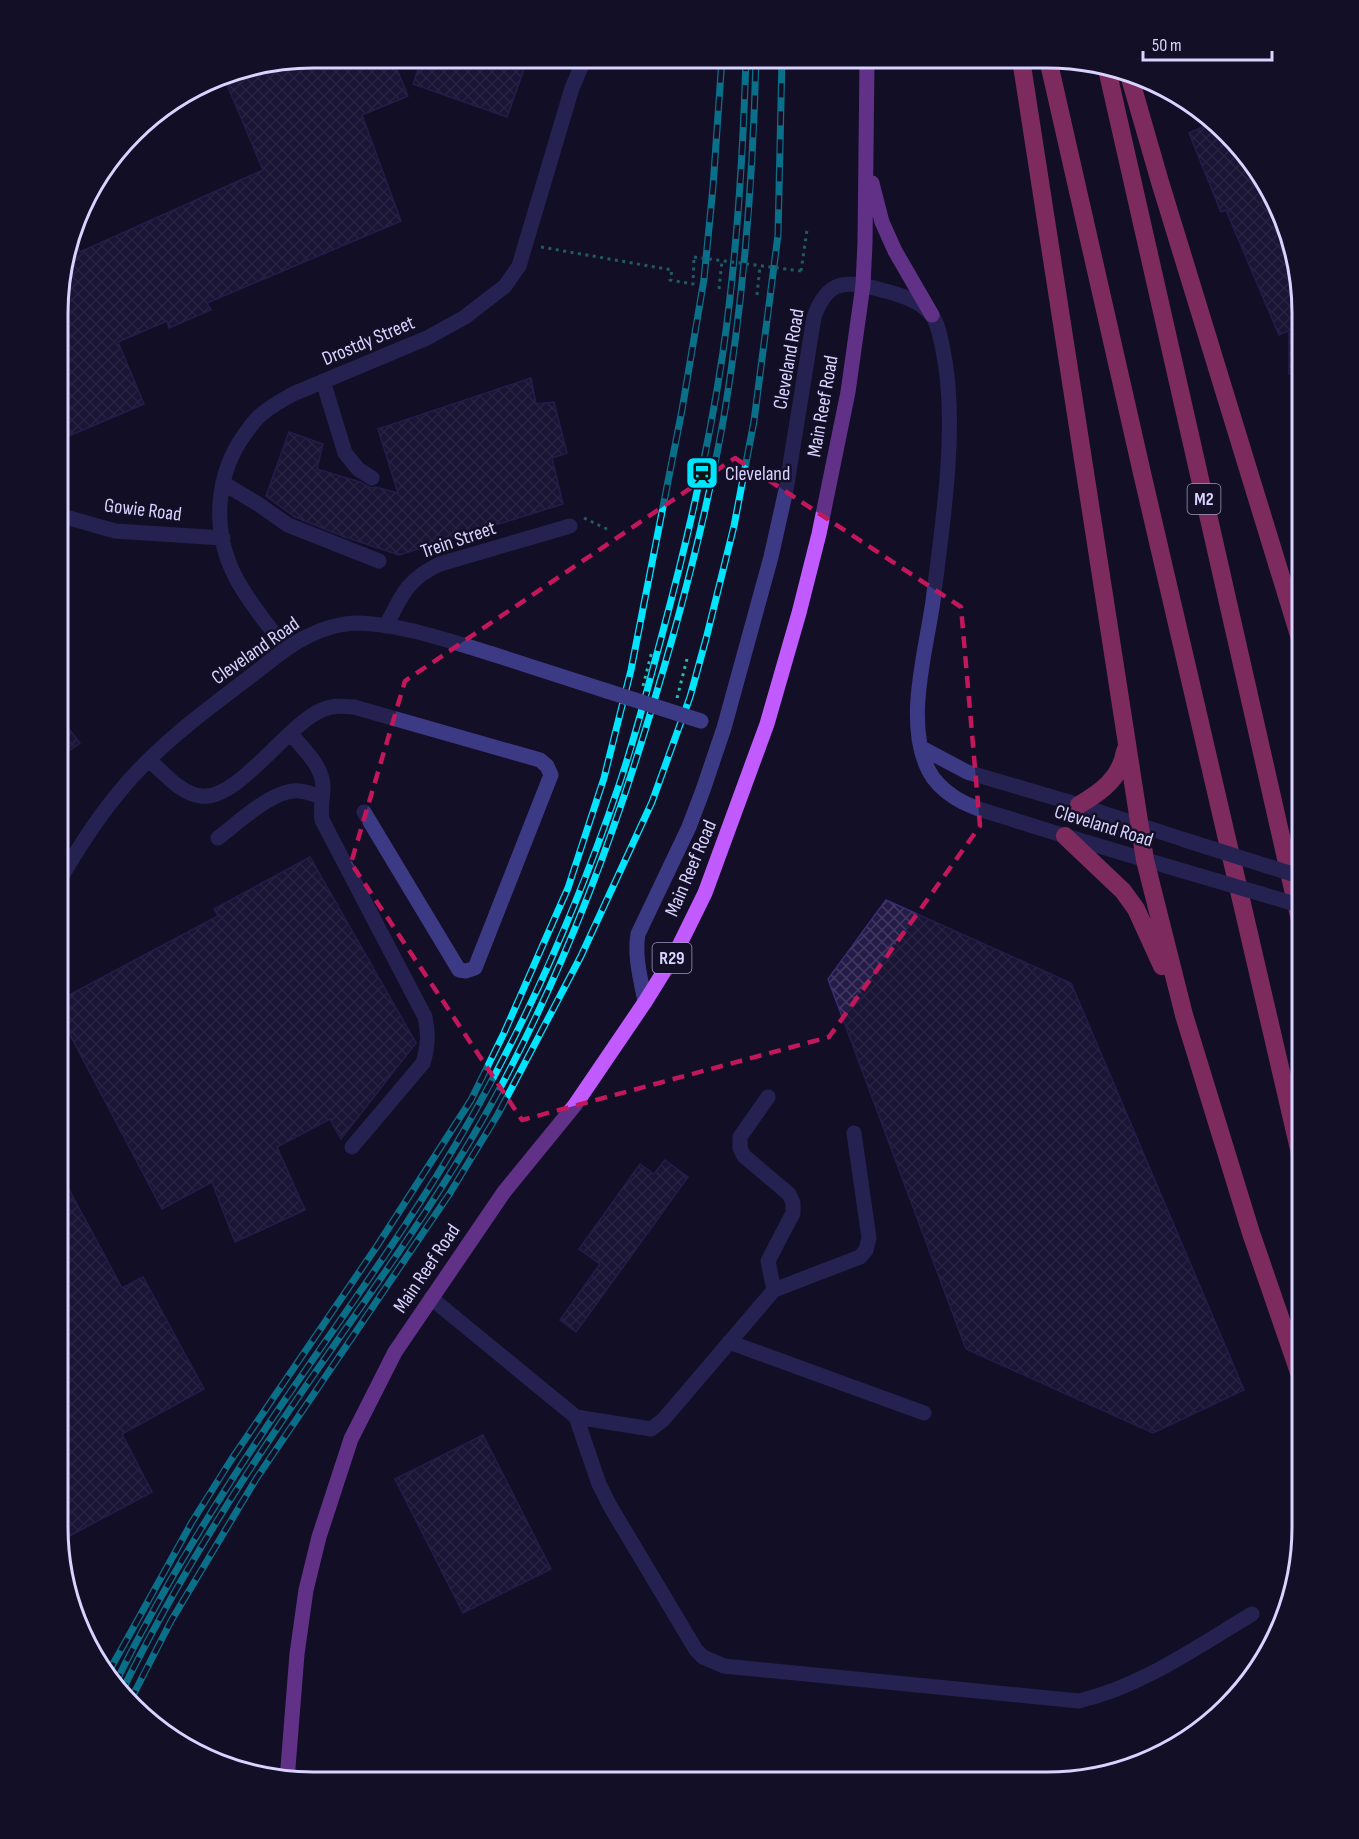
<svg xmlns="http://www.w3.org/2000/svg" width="1359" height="1839" viewBox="0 0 1359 1839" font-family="'Sofia Sans Condensed',sans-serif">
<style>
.building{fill:url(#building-cross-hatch);stroke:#3b2d73;stroke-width:1.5}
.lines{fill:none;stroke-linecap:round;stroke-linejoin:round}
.path{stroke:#2fb8b0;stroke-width:3;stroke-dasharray:3 4.5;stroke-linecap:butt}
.minor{stroke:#3d3a85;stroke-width:15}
.major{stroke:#c25bff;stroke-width:15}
.highway{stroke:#ff4fa3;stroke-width:18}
.rail-casing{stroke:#00e5ff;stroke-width:7}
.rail{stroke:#130f26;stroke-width:4.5;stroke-dasharray:14;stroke-linecap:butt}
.path-bridge{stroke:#2fb8b0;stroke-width:3;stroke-dasharray:3 4.5;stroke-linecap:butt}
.minor-bridge{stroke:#3d3a85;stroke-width:15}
.marked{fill:none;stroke:#c2185b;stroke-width:4.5;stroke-dasharray:12 8;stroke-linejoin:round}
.labels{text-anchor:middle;stroke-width:5;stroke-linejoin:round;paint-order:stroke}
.shield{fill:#130f26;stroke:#9e99be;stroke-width:1.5}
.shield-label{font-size:18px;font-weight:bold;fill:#d9d4ff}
.street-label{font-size:20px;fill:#d9d4ff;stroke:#130f26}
.poi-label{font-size:20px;fill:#d9d4ff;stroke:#130f26;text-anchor:start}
.rim{fill:none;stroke:#d9d4ff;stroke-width:3}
</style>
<defs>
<pattern id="building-cross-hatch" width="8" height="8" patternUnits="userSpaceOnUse" patternTransform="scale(1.5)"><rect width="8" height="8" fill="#241b47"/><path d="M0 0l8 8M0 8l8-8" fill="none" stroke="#433b63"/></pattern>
</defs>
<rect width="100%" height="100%" fill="#130f26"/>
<path class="building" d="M 312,57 L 392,57 L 408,96 L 362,115 L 401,221 L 207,303 L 211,310 L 169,328 L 167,321 L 118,342 L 144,404 L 59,440 L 59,279 L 68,254 L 79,249 L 80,252 L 263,170 L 223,75 L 230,71 Z
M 422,57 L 477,57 L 528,58 L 507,117 L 413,84 Z
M 1214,122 L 1238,144 L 1276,199 L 1302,312 L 1302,325 L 1279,335 L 1226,210 L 1221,212 L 1189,133 Z
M 1289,332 L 1302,362 L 1302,368 L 1289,374 Z
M 531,378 L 536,404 L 554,402 L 567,453 L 552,458 L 563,504 L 399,555 L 345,537 L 295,517 L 266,496 L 289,432 L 323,444 L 317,469 L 360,482 L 371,488 L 376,487 L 398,493 L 378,429 Z
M 58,715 L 80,743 L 58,758 Z
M 310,857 L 416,1043 L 341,1139 L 330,1119 L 277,1147 L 305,1210 L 235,1242 L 212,1182 L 162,1209 L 58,1012 L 58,1001 L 218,916 L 214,909 Z
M 886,900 L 1071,983 L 1244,1390 L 1153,1433 L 966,1349 L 828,979 Z
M 665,1160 L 688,1177 L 576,1332 L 560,1320 L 600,1264 L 579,1249 L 640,1164 L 654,1174 Z
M 58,1169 L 122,1288 L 143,1277 L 204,1389 L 122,1434 L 152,1492 L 60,1541 L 57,1527 Z
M 483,1435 L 551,1569 L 463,1613 L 395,1479 Z"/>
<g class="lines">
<path class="path" d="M 541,247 L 672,270 L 670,280 L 693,284 L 694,257
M 801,271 L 807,230
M 719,289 L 722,261
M 757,295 L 760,266
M 584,518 L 611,531
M 643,686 L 652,651
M 677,698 L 687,659"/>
<path class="minor" d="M 323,381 L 345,453 L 358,469 L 372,478
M 223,483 L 258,504 L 288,525 L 379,561
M 59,515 L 115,531 L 223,538
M 386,626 C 402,595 407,579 440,564 L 570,526
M 286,649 C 269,626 249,603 236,578 C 211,531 215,473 247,431 C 252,425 256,418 262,414 C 271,406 282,400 293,394 L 427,338 L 465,317 L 505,286 L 519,266 L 572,88 L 585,58
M 291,734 C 303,749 322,765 323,786 C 323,798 320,808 322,820 L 425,1017 C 429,1034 428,1047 423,1063 L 352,1147
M 922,748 L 967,772 L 1079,805 L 1185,840
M 149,760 C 163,772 181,794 201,796 C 238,801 287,724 322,710 C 332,705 343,706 354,707 L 540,760 L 547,766 L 551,775 L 475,968 L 466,971 L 459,970 L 364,812
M 218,838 C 238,823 274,788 299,791 C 306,791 314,795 322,797
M 58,883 C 75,853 94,823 116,796 C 153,749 203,712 251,676 C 268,663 286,647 306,637 C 321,629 341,623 358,623 C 397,624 436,637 473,648 C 518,662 563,677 607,691
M 645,1002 C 641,980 634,956 638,934 L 689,827 L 703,790 L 724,728 L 771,557 L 786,490 L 814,317 C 826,284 841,279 874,288 C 893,293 917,298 931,314 C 940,325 942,348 945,361 C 957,434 942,528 933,601 C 926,652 904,723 929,771 C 934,781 945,791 954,797 C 972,809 997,814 1017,821 C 1073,839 1130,855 1187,872
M 774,1290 L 860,1257 L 866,1250 L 869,1238 L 854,1133
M 431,1298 L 576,1417 L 651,1429 L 663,1420 L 774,1290 L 768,1261 L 793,1213 L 793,1203 L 789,1194 L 744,1156 L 740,1148 L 740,1137 L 768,1097
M 729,1342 L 924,1413
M 576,1417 L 599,1484 L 610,1506 L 696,1650 L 703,1657 L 724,1666 L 1079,1701 C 1142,1686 1197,1647 1252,1614"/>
<path class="major" d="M 872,183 L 882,222 L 895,251 L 932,315
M 287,1780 L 297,1654 L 306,1590 L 319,1537 L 351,1439 L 395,1352 L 504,1192 L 575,1105 L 645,1002 L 676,952 L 705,893 L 767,724 L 799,613 L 819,534 L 848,392 L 863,285 L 865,243 L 867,59"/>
<path class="highway" d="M 1021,59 L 1145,860 L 1184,1015 L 1251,1233 L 1302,1381
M 1048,59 L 1142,473 L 1302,1162
M 1107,69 L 1302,929
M 1130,78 L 1160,182 L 1302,645
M 1079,805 C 1101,792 1121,778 1125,751
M 1065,836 L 1123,891 L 1136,909 L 1162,966"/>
<g class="rail-casing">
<path id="rail" d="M 107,1675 L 192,1522 L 231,1460 L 377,1246 L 471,1100 L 504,1033 L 568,888 L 604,778 L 631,670 L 682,410 L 704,279 L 713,187 L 722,58
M 114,1686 C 161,1590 218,1498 278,1410 C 347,1309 420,1211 479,1104 C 535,1003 582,894 619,785 C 636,735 649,683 663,631 C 688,538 709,447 723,352 C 737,255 743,156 746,58
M 120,1695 C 166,1601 221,1511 280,1424 C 350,1320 426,1220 488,1110 C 556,988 608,854 648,721 C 679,620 706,519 724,416 C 744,297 753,178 756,58
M 129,1703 L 171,1621 L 256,1479 L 450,1193 L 498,1114 L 581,956 L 652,802 L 690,697 L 706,639 L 734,526 L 754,421 L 778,235 L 782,58"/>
</g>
<use href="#rail" class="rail"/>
<path class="path-bridge" d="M 694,257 L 801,271"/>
<path class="minor-bridge" d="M 607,691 L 701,721
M 1185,840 L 1302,877
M 1187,872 L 1302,906"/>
</g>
<path d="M0 0H1359V1839H0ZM 735,458 L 961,607 L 980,826 L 829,1037 L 522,1120 L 351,863 L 405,681 Z" fill="#130f26" fill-opacity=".55" fill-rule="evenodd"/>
<path class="marked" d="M 735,458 L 961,607 L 980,826 L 829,1037 L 522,1120 L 351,863 L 405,681 Z"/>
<defs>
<g id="station-square" transform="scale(1.725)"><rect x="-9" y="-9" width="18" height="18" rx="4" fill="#00e5ff" stroke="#130f26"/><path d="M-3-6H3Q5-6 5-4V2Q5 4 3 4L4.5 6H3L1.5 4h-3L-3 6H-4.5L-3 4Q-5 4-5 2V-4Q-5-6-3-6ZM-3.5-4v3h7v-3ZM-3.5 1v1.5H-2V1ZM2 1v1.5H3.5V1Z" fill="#111"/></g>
</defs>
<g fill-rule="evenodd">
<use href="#station-square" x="702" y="473"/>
</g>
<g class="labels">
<g class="shield">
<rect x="1187.5" y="484" width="33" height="30" rx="4.5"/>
<rect x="652.5" y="943" width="39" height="30" rx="4.5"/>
</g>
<g class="shield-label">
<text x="1204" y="505">M2</text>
<text x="672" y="964">R29</text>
</g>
<g class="street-label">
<text transform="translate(368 340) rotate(-23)" y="7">Drostdy Street</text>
<text transform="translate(788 359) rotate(-80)" y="7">Cleveland Road</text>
<text transform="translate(822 406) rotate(-80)" y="7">Main Reef Road</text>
<text transform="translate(143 509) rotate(7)" y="7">Gowie Road</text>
<text transform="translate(458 539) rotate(-19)" y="7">Trein Street</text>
<text transform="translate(255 650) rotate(-35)" y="7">Cleveland Road</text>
<text transform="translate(1104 825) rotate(17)" y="7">Cleveland Road</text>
<text transform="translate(690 868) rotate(-67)" y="7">Main Reef Road</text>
<text transform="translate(426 1268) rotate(-56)" y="7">Main Reef Road</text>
</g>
<g class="poi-label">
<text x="725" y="480">Cleveland</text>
</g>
</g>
<path d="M0 0H1359V1839H0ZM313 68H1047A245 245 0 0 1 1292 313V1527A245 245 0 0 1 1047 1772H313A245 245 0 0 1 68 1527V313A245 245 0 0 1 313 68Z" fill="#130f26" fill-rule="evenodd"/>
<path class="rim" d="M313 68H1047A245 245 0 0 1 1292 313V1527A245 245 0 0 1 1047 1772H313A245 245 0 0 1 68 1527V313A245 245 0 0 1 313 68Z"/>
<path d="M1143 51v9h129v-9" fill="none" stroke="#d9d4ff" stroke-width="3"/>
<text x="1152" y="51" font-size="18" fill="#d9d4ff" stroke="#130f26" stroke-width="4.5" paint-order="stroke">50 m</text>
</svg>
